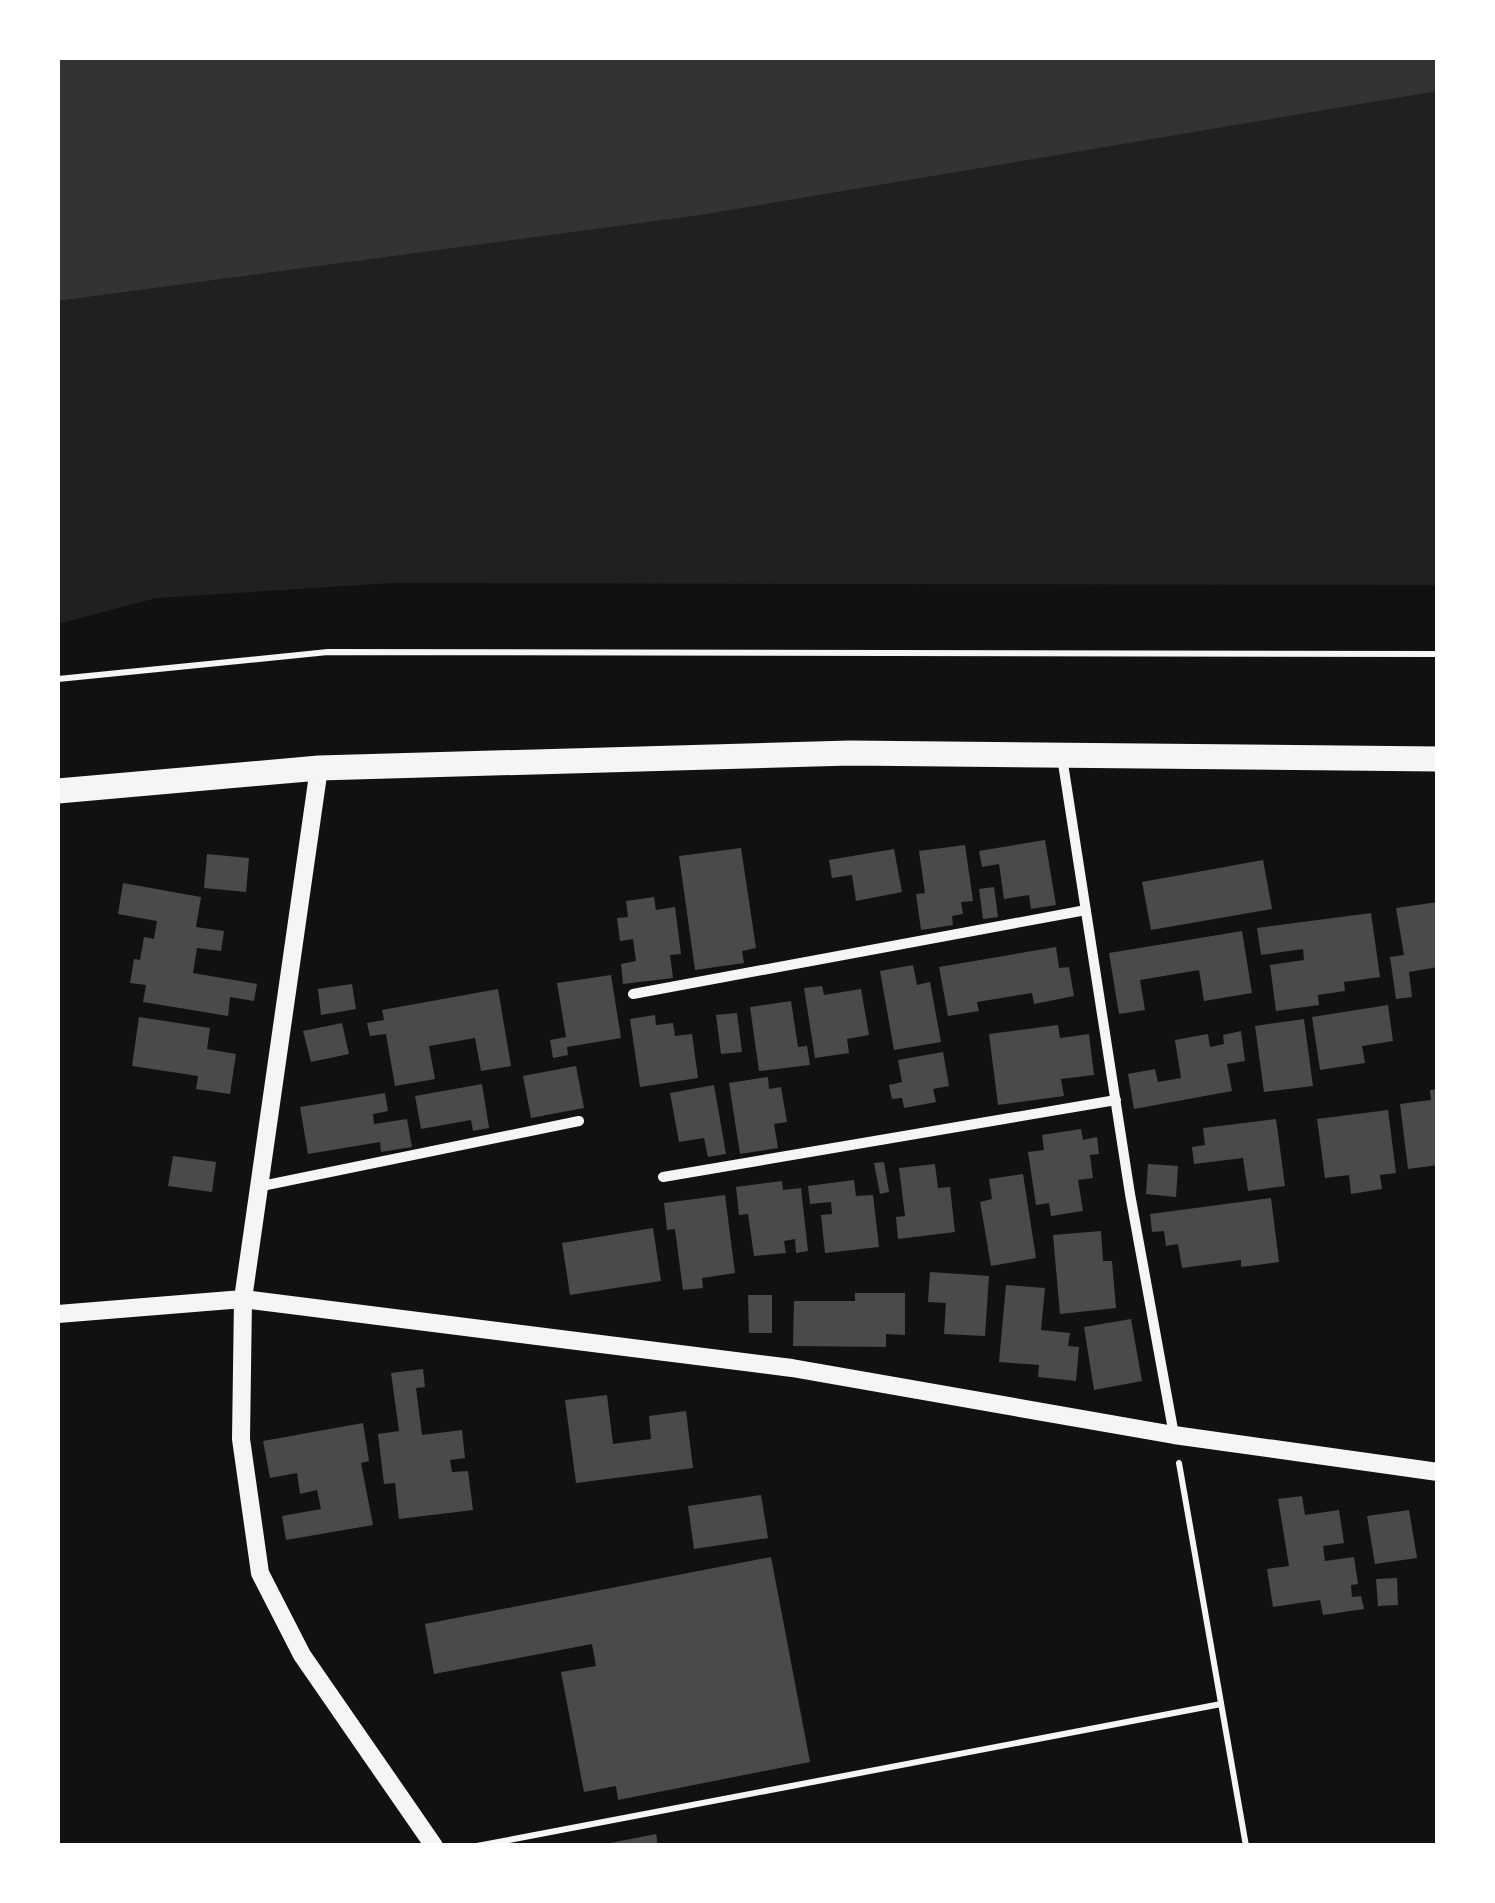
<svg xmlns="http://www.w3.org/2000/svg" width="1495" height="1903" viewBox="0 0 1495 1903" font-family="Figtree,sans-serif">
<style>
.green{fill:#202020}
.water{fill:#333}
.building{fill:#4a4a4a}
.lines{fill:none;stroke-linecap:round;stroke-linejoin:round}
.path{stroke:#f5f5f5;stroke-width:6}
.minor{stroke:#f5f5f5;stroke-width:10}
.tertiary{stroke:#f5f5f5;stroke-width:18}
.primary{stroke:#f5f5f5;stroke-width:25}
</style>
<rect width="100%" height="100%" fill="#111"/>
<path class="green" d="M 1437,91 L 1437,585 L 392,583 L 156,598 L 58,624 L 58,301 L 701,215 Z"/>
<path class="water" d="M 58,58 L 1437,58 L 1438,91 L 701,215 L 58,301 Z"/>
<path class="building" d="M 1045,840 L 1056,905 L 1031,909 L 1029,895 L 1004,899 L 999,864 L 982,867 L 979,851 Z
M 965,845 L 973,901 L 961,902 L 963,914 L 952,916 L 953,925 L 921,930 L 916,894 L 925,893 L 919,851 Z
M 741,848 L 756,948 L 742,951 L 744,963 L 695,970 L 679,856 Z
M 894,849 L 902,892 L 856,901 L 852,875 L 832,878 L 829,860 Z
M 207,854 L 249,858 L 246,892 L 204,888 Z
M 1263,860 L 1272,909 L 1151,930 L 1142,882 Z
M 123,883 L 201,897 L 196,927 L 224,931 L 221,951 L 197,948 L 193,973 L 257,984 L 254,1001 L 230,997 L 228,1016 L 143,1002 L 146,985 L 130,983 L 134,959 L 140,960 L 144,937 L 154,939 L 157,921 L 118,914 Z
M 994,887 L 998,917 L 983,919 L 979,889 Z
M 654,897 L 656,910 L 675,907 L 681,954 L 670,955 L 673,978 L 623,984 L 621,964 L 636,961 L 633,939 L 620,941 L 617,918 L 628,917 L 626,901 Z
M 1438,902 L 1438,967 L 1409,972 L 1412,997 L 1396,999 L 1390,957 L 1404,955 L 1396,908 Z
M 1371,913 L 1380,977 L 1344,982 L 1345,991 L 1318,995 L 1319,1005 L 1276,1011 L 1270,965 L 1304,960 L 1303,949 L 1261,955 L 1257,928 Z
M 1242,931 L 1252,993 L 1204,1001 L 1199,970 L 1140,980 L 1145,1010 L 1119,1014 L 1109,953 Z
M 1056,947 L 1059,968 L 1069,967 L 1074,996 L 1034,1004 L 1032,993 L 977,1002 L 979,1011 L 948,1016 L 939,967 Z
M 913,965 L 917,985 L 930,982 L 941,1042 L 894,1050 L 880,971 Z
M 611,975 L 621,1038 L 567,1047 L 568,1055 L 553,1058 L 550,1040 L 566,1037 L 557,983 Z
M 352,984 L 356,1009 L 321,1015 L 318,989 Z
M 822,986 L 824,995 L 861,989 L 869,1035 L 847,1039 L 849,1053 L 815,1058 L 804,988 Z
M 498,989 L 511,1066 L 481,1071 L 475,1038 L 429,1046 L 435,1079 L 395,1086 L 386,1034 L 370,1036 L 367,1023 L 384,1020 L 382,1010 Z
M 791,1001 L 798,1047 L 807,1046 L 810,1065 L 759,1071 L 750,1007 Z
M 1388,1005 L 1393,1041 L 1362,1046 L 1365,1063 L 1320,1070 L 1312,1017 Z
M 737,1013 L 742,1052 L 721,1054 L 716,1015 Z
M 655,1015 L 656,1025 L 673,1023 L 675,1036 L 692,1034 L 698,1078 L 640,1087 L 630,1019 Z
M 139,1017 L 210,1028 L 207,1049 L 236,1054 L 230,1094 L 196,1089 L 198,1076 L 132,1066 Z
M 1304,1019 L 1313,1086 L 1264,1092 L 1255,1026 Z
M 342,1023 L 349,1054 L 311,1062 L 303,1031 Z
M 1058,1025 L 1060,1038 L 1089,1034 L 1094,1075 L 1061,1079 L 1064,1096 L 998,1105 L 989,1034 Z
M 1241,1031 L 1245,1061 L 1227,1064 L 1232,1091 L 1134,1109 L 1128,1074 L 1155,1069 L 1158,1082 L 1181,1078 L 1175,1040 L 1208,1034 L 1210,1047 L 1224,1044 L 1223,1035 Z
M 943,1052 L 949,1086 L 933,1089 L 936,1102 L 904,1108 L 902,1098 L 892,1099 L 889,1085 L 902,1082 L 898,1060 Z
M 576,1066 L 584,1108 L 531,1118 L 523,1076 Z
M 768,1077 L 769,1089 L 781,1087 L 787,1122 L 774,1124 L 778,1148 L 740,1154 L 729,1083 Z
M 482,1084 L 489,1128 L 473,1131 L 471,1120 L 421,1129 L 415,1096 Z
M 714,1085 L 726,1154 L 708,1157 L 704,1138 L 679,1142 L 670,1093 Z
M 1438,1089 L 1438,1165 L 1408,1169 L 1400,1104 L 1431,1100 L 1430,1090 Z
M 385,1093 L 388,1111 L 373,1114 L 374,1124 L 407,1119 L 412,1147 L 381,1152 L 380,1142 L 308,1154 L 300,1107 Z
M 1388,1110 L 1396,1173 L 1380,1175 L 1382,1189 L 1351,1194 L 1349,1175 L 1325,1178 L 1317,1119 Z
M 1276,1119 L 1285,1186 L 1248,1191 L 1243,1158 L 1194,1164 L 1192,1147 L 1205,1145 L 1203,1128 Z
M 1081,1129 L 1083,1140 L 1097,1137 L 1099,1154 L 1090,1155 L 1093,1178 L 1078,1180 L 1083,1211 L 1051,1216 L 1049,1203 L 1036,1205 L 1028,1152 L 1044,1150 L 1042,1135 Z
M 173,1156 L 216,1162 L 212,1192 L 168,1186 Z
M 884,1162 L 889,1192 L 880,1194 L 874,1163 Z
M 935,1164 L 938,1188 L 950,1187 L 955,1232 L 898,1239 L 896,1217 L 905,1216 L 899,1168 Z
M 1148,1164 L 1178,1166 L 1176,1197 L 1146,1194 Z
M 1023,1174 L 1036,1258 L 991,1266 L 980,1202 L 992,1199 L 989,1179 Z
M 854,1180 L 856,1196 L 873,1195 L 879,1247 L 825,1253 L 821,1215 L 832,1214 L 831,1202 L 810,1204 L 808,1186 Z
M 782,1181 L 783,1190 L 801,1188 L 808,1251 L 796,1253 L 795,1239 L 784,1241 L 786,1253 L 754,1256 L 748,1214 L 739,1215 L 736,1187 Z
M 725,1195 L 735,1273 L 702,1278 L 703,1288 L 683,1290 L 675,1229 L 667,1230 L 664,1203 Z
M 1271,1198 L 1279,1262 L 1241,1267 L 1241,1260 L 1182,1268 L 1178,1244 L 1166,1246 L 1164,1231 L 1152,1232 L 1150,1214 Z
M 653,1228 L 661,1281 L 570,1295 L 562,1243 Z
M 1101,1231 L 1103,1261 L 1112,1261 L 1116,1308 L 1060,1314 L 1053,1235 Z
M 930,1272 L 989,1276 L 985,1336 L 944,1334 L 946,1303 L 928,1302 Z
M 1006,1285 L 1045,1288 L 1041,1330 L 1070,1333 L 1068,1346 L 1079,1347 L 1076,1381 L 1038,1377 L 1039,1365 L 999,1362 Z
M 855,1293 L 905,1293 L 905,1335 L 886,1334 L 886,1347 L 793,1346 L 794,1301 L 855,1301 Z
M 748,1295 L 772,1295 L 772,1333 L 749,1333 Z
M 1131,1319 L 1142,1381 L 1094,1390 L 1084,1327 Z
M 423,1369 L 425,1387 L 416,1388 L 422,1435 L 462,1430 L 465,1458 L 450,1460 L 452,1472 L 468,1471 L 473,1510 L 399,1519 L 395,1483 L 384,1484 L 378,1434 L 399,1431 L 391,1373 Z
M 607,1395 L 613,1444 L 651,1439 L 649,1416 L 686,1411 L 693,1468 L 576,1483 L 565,1400 Z
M 363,1423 L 369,1461 L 361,1463 L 373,1525 L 286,1540 L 282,1516 L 321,1509 L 317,1490 L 300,1494 L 297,1473 L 270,1478 L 263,1441 Z
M 761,1495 L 768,1538 L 694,1549 L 688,1506 Z
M 1302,1496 L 1305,1515 L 1339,1510 L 1344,1543 L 1323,1546 L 1325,1561 L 1354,1557 L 1358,1584 L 1351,1585 L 1352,1597 L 1361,1596 L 1364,1609 L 1323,1615 L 1320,1600 L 1273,1607 L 1267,1569 L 1289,1566 L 1278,1499 Z
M 1409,1510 L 1417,1558 L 1375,1564 L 1367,1516 Z
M 771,1557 L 810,1762 L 618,1800 L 616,1786 L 584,1792 L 561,1672 L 596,1666 L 592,1644 L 434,1674 L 425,1624 Z
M 1397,1578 L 1398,1605 L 1378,1606 L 1376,1579 Z
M 656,1834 L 658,1846 L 605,1846 L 605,1844 Z"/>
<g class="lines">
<path class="path" d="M 58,679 L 328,652 L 1438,654
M 1179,1463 L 1246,1846
M 477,1846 L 1221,1704"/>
<path class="minor" d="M 1062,757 L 1130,1194 L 1174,1435
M 633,994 L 1086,910
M 663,1177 L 1116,1100
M 257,1187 L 579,1121"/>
<path class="tertiary" d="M 319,768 L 243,1299 L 241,1439 L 260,1573 L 302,1655 L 434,1846
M 58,1314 L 243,1299 L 792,1368 L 1174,1435 L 1438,1472"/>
<path class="primary" d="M 58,791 L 319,768 L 850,753 L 1438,759"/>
</g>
<rect width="1495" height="1903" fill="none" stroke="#ffffff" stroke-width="120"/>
</svg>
